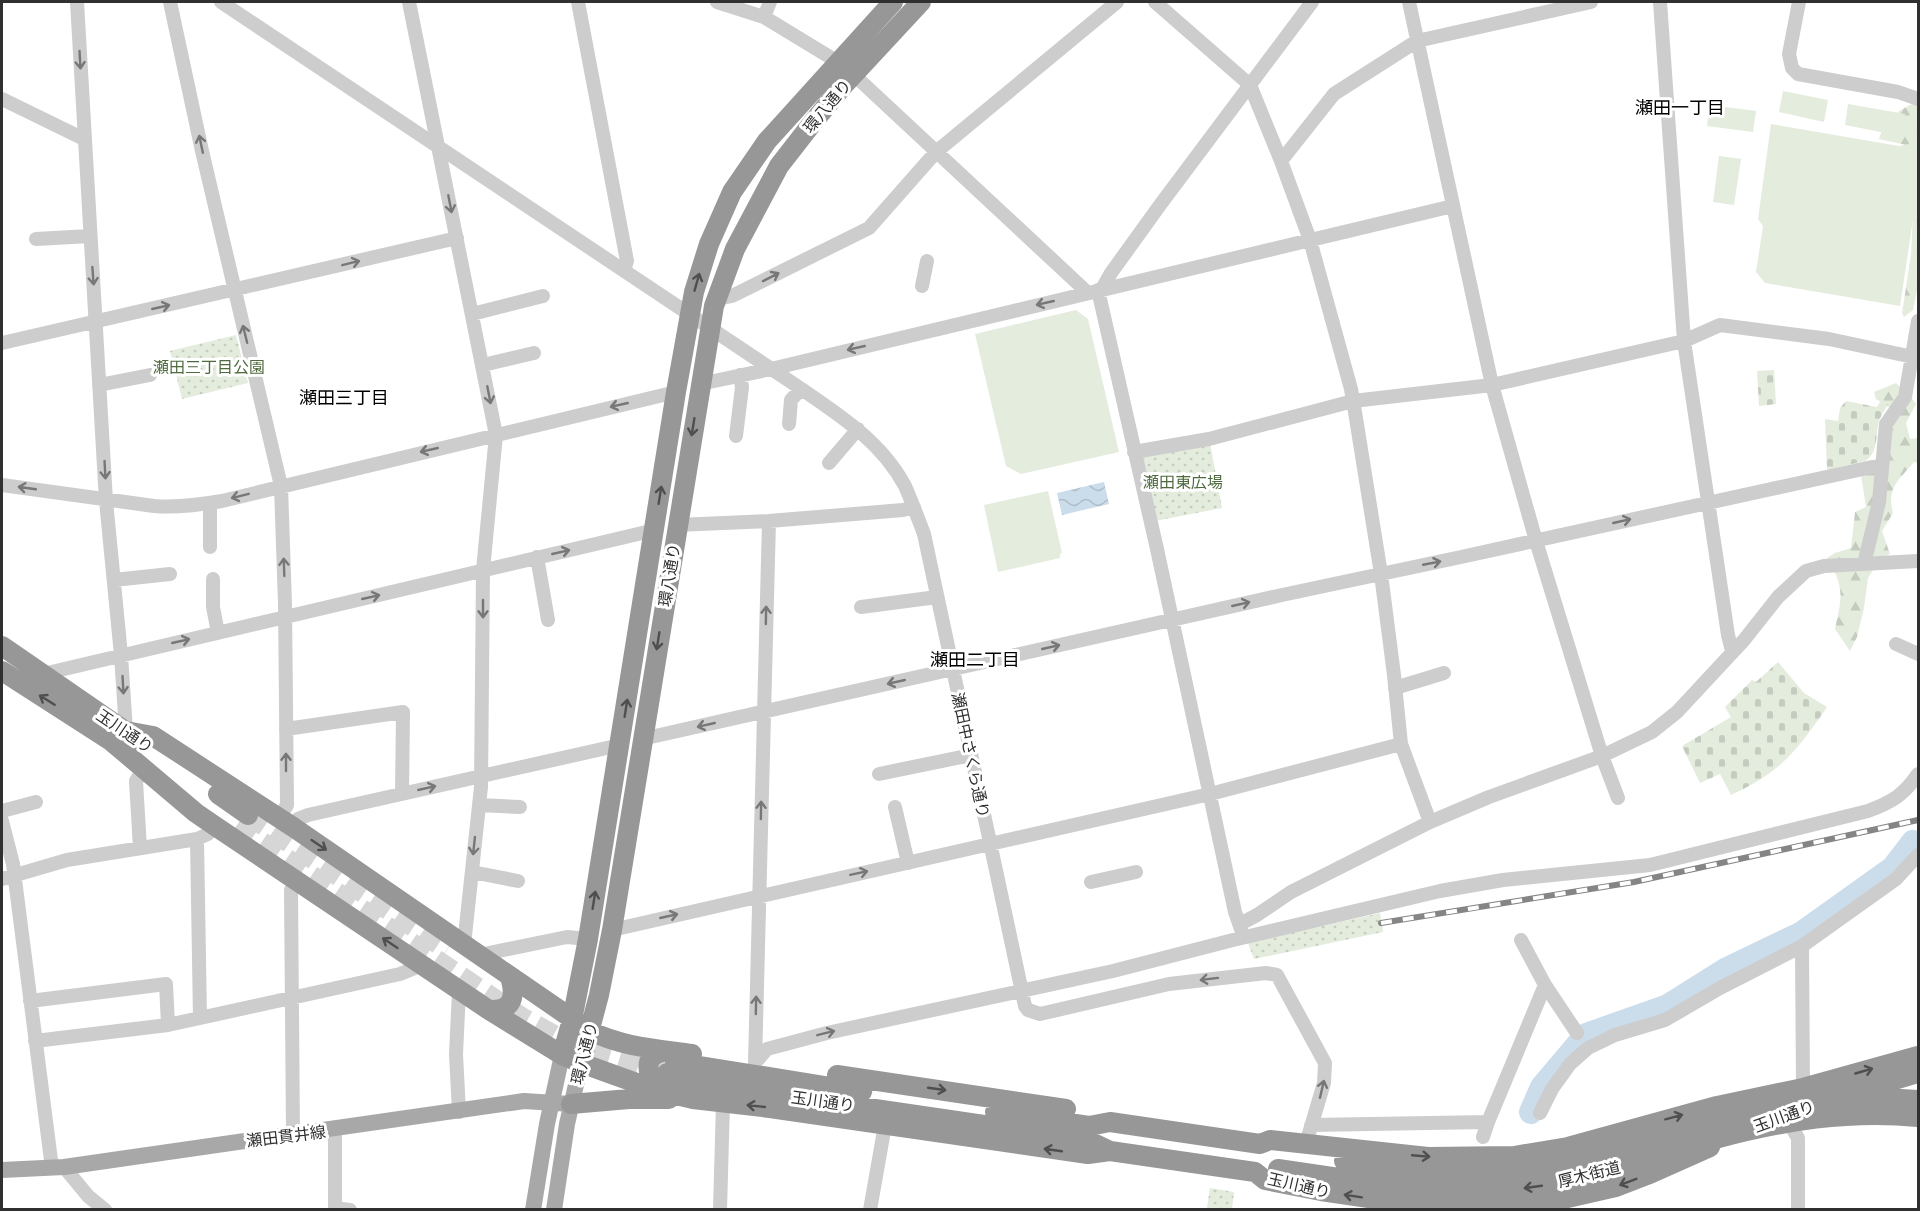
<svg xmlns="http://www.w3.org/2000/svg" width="1920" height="1211" viewBox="0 0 1920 1211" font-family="'Source Sans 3','Noto Sans JP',sans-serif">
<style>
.grass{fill:url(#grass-dots)}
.forest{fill:url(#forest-firs)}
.cemetery{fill:url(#cemetery-stones)}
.garden{fill:#e4ecde}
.water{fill:url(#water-waves)}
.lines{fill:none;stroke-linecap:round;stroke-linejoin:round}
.river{stroke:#cbdceb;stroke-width:24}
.highway-tunnel{stroke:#d6d6d6;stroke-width:20;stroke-dasharray:20 10;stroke-linecap:butt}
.minor{stroke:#cdcdcd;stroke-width:14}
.major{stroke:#a8a8a8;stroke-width:16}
.highway{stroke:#979797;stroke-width:20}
.rail-casing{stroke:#858585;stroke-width:6}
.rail{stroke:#fff;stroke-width:4;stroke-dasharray:11;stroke-linecap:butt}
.highway-bridge{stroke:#979797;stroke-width:20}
.oneway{stroke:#777}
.oneway2{stroke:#4f4f4f}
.labels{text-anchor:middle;stroke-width:6;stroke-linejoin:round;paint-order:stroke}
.street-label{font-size:16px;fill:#303030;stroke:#fff}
.park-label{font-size:16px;fill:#4e6a3e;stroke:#fff}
.neighbourhood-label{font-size:18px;fill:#000;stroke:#fff}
</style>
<defs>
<pattern id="grass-dots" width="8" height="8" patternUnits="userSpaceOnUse" patternTransform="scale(1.5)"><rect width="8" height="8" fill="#e4ecde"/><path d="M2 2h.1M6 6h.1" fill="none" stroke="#c4cbbf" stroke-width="1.8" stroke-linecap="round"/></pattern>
<pattern id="forest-firs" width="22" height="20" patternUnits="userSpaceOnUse" patternTransform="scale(1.5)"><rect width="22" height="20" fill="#e4ecde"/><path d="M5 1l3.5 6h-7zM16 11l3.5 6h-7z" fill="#c4cbbf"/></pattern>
<pattern id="cemetery-stones" width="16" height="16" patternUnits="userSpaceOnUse" patternTransform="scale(1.5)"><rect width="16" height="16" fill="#e4ecde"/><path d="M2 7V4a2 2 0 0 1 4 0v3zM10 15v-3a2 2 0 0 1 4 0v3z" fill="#c4cbbf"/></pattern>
<pattern id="water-waves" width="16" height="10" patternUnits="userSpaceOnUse" patternTransform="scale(1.5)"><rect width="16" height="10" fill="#cbdceb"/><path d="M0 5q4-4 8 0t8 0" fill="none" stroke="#afbdca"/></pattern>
</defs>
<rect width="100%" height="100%" fill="#fff"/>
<path class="grass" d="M 236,335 L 248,383 L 182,399 L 170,351 Z
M 1210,443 L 1222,508 L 1155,521 L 1143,456 Z
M 1380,913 L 1383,932 L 1254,959 L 1248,943 Z
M 1210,1188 L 1234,1192 L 1232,1209 L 1211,1209 L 1207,1208 Z"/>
<path class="forest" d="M 1914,103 L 1918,104 L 1918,152 L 1911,146 L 1879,139 C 1885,120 1897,111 1914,103 Z
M 1918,173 L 1918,286 L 1913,310 L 1904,317 L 1902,313 L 1911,255 L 1913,211 Z
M 1896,383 L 1910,396 L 1916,404 L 1906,423 L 1910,439 L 1918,438 L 1918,463 L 1914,462 C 1899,480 1886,488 1893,513 L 1882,531 L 1890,554 L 1879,560 L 1868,578 L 1864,608 L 1857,637 L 1850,651 L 1835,629 C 1842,597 1845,587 1827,558 L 1835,553 L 1851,548 L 1855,512 L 1866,507 L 1861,475 L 1871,462 L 1877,458 L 1890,408 L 1876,399 L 1874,392 Z"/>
<path class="cemetery" d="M 1774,370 L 1776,404 L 1759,406 L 1757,371 Z
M 1846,401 L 1877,407 L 1880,402 L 1888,404 C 1885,410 1881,415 1879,421 C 1875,435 1879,453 1865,461 L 1827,470 L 1825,419 L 1838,421 L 1840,408 Z
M 1778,662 L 1804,693 L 1827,707 C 1808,735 1787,765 1756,782 C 1748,787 1739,791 1731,795 L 1720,774 L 1700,783 L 1682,746 L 1731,717 L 1725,707 L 1752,680 L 1756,682 Z"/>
<path class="garden" d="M 1783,91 L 1828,100 L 1824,122 L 1779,112 Z
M 1848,104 L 1905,114 L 1901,136 L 1845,125 Z
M 1710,105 L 1756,111 L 1753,132 L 1707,126 Z
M 1771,124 L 1899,146 L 1918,142 L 1918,186 L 1900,306 L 1765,283 L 1756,272 L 1763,226 L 1758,219 Z
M 1719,156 L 1741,159 L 1734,205 L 1713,202 Z
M 1076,310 L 1088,319 L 1119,452 L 1021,474 L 1006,466 L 975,334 Z
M 1048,491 L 1062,553 L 1060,554 L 1060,558 L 998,572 L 984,505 Z"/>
<path class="water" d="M 1104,482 L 1109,504 L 1062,515 L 1057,493 Z"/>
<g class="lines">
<path class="river" d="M 1531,1112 L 1542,1087 L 1586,1035 L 1668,1006 L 1727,969 L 1802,933 L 1893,868 L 1913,842"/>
<path class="highway-tunnel" d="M 248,815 L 447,950
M 237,825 L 523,1018 L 558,1037 L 598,1052 L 664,1072"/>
<path class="minor" d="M 77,2 L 106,501 L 121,655 L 126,731
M 170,2 L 202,151 L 281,486 L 285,604 L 287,805 L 279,818
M 221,2 L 797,386 C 838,414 881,441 905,486 C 912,502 918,518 924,534 L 1025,1006 L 1028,1010 L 1040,1014 L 1169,984 L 1266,973 L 1277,975 L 1325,1063 L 1324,1083 L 1308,1137 L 1303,1143
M 409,2 L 496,435 L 483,570 L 481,787 L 464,945
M 578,2 L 627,261 L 624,271
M 717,2 L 764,17 L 838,62 L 853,74 L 1088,293
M 1155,2 L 1250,85 L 1281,161 L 1310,240 L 1351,389 L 1355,412 L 1381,574 L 1394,675 L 1401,744 L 1430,822
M 1409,2 L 1492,385 L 1536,541 L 1602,756 L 1618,798
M 1660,2 L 1684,341 L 1728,635 L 1732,651
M 1799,2 L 1789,54 L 1792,68 L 1798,74 L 1898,92 L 1918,99
M 764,17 L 770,2
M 2,99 L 84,139
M 1281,161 L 1334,94 L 1417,41 L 1591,2
M 36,239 L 90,236
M 922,286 L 927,261
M 1102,289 L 1111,273 L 1160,205 L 1312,2
M 1098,290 L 1157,549 L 1235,912 L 1242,932
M 717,299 L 732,296 L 869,228 L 936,152 L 1117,2
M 472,314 L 543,296
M 2,343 L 457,238
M 483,365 L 534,353
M 700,384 L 771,369 L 1453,206
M 99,385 L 150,375
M 789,424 L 791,400 L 801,389
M 736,436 L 742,387 L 740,375
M 1134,452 L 1209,439 L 1353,401 L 1492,385 L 1684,341 L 1720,325 L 1829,339 L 1913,357
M 829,463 L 858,429
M 2,485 L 154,506 C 177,508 199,505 222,501 L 676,392
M 210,503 L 210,547
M 677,525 L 769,521 L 903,510 L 914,507
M 537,557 L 548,620
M 1864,564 L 1879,502 L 1886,424 L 1905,397 L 1918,321
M 213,579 L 213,607 L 218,633
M 114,580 L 170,574
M 861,607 L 937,597
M 1896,644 L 1918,654
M 43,674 L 655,530
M 1395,688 L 1444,673
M 286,729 L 403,712 L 402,794
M 642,739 L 1282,595 L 1461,557 L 1881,465
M 879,774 L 971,755
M 479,805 L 520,807
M 895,807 L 908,863
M 2,811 L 36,802
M 2,821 L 13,864 L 52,1168
M 293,827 L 298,819 L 308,815 L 620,745
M 197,839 L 200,1018
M 140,848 L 136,781 L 144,769
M 472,872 L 518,881
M 2,879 L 67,860 L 197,839 L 208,834 L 215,826
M 1091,882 L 1136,872
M 1240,924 L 1257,915 L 1291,892 L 1430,822 L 1489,797 L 1602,756 L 1652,732 L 1677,712 L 1744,640 L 1778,597 L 1806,571 L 1824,566 L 1918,561
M 612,930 L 1210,794 L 1401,744
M 1521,940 L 1545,985
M 1802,946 L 1803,1088
M 479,955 L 567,937 L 588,939
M 30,1001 L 166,984 L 168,1025
M 35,1041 L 168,1025 L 400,974 L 422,965
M 755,1063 L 767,1049 L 827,1033 L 1113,971 L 1233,940 L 1440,891 L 1503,880 L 1650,865 L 1868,811 C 1892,802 1904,795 1918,774
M 755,1063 L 769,521
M 459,1112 L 456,1054 L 459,991
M 1540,1113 L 1552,1089 L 1570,1064 L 1588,1048 L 1615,1035 L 1665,1020 L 1720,988 L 1802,946 L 1896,879 L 1918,855
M 1785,1116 L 1798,1138 L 1798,1210
M 1488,1122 L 1545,985 L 1577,1033
M 1311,1125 L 1488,1122 L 1483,1137
M 325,1132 L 335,1130 L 335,1210
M 293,1134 L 291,890 L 297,880
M 64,1167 L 88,1196 L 105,1210
M 335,1208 L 350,1210
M 720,1210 L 723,1103
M 870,1210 L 885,1125"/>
<path class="major" d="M 2,1170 L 64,1167 L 524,1101 L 571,1104
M 533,1210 L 547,1124 L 562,1055
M 554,1210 L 567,1124 L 581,1063"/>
<path class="highway" d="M 2,646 L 137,739
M 2,671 L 122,748
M 126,731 L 153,736 L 293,827 L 590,1031 C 623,1047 657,1049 692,1054
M 111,741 L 196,813 L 215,826 L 489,1010 L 562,1055 L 581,1063 L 656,1090 L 693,1099 L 770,1108 L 1088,1154 L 1110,1151
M 218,794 L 248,815
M 489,1010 C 513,1011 516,997 510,977
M 562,1055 L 572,1020 L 588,939 L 676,392 L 694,292 L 709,244 L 732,192 L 767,141 L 893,2
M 675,1062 L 862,1092
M 581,1063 L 599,995 L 612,930 L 714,306 L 735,249 L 779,166 L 814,121 L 843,86 L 921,2
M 667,1073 L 739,1089 L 1087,1140 L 1110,1151 L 1255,1172 L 1265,1180 L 1321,1191 L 1429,1207 L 1489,1208 L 1550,1202 L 1616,1187 L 1647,1175 L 1710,1147
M 837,1075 L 1066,1109
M 656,1090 C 647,1072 641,1054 668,1051
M 1841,1096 L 1918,1073
M 571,1104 L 629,1099 L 669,1099
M 995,1112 L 1089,1126 L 1110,1122 L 1260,1144 L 1270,1140 L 1428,1157 L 1514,1156 L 1568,1147 L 1717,1106 L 1803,1088 L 1918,1056
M 1344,1161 L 1407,1170
M 1278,1169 L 1407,1188"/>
<g class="rail-casing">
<path id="rail" d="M 1381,923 L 1634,882 L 1918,820"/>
</g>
<use href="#rail" class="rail"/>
<path class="highway-bridge" d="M 1407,1170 C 1443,1174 1480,1176 1516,1171 C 1592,1161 1664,1135 1737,1116 C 1795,1101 1859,1095 1918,1100
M 1407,1188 C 1456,1194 1508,1193 1557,1183 C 1611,1172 1662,1153 1715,1139 C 1782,1121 1849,1110 1918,1117"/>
</g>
<defs><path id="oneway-shaft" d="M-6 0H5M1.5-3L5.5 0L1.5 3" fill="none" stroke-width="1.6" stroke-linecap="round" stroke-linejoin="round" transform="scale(1.5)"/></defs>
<g class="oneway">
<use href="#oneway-shaft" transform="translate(80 60) rotate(87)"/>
<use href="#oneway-shaft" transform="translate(201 144) rotate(-102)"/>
<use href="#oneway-shaft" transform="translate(450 204) rotate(79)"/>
<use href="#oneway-shaft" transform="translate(351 263) rotate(-14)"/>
<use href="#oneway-shaft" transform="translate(93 276) rotate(86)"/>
<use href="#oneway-shaft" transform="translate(771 277) rotate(-27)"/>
<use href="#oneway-shaft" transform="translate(1045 303) rotate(167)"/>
<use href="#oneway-shaft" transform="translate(161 307) rotate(-13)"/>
<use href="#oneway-shaft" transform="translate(245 334) rotate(-104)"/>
<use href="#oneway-shaft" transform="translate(856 348) rotate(167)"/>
<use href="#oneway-shaft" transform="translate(489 395) rotate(79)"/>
<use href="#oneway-shaft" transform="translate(619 405) rotate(167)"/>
<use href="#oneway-shaft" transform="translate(429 450) rotate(167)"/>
<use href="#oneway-shaft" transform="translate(105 470) rotate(87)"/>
<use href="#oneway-shaft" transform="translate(27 488) rotate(-172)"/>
<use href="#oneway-shaft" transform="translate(240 496) rotate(166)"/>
<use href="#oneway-shaft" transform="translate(1622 521) rotate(-13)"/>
<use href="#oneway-shaft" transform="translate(561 552) rotate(-13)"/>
<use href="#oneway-shaft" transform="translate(1432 563) rotate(-11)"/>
<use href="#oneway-shaft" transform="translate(284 567) rotate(-92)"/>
<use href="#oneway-shaft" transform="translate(371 597) rotate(-13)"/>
<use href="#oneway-shaft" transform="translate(1241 604) rotate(-13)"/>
<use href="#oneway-shaft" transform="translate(483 609) rotate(90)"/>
<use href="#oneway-shaft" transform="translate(766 615) rotate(-89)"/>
<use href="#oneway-shaft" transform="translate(181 641) rotate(-13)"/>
<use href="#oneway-shaft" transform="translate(1051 647) rotate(-13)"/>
<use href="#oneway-shaft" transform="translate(896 682) rotate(167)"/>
<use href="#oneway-shaft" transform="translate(123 685) rotate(87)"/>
<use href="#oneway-shaft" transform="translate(706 725) rotate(167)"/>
<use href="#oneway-shaft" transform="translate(286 762) rotate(-90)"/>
<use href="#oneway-shaft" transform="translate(427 788) rotate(-13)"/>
<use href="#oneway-shaft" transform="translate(761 810) rotate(-89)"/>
<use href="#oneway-shaft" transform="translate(474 846) rotate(96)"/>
<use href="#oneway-shaft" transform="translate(859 873) rotate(-12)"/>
<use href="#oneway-shaft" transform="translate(669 916) rotate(-13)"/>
<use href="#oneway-shaft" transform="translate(1209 979) rotate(173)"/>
<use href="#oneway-shaft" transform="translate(756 1005) rotate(-89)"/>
<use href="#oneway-shaft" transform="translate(826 1033) rotate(-14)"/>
<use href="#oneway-shaft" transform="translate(1322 1089) rotate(-77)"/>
</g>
<g class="oneway2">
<use href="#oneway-shaft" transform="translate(697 282) rotate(-74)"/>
<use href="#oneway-shaft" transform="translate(693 427) rotate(99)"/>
<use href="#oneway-shaft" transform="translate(660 495) rotate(-81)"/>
<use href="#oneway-shaft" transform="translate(658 641) rotate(99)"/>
<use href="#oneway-shaft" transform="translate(47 700) rotate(-148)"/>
<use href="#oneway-shaft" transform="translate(626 708) rotate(-81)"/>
<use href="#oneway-shaft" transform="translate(319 845) rotate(34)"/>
<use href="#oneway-shaft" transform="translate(594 900) rotate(-81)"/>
<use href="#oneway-shaft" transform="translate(390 943) rotate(-146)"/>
<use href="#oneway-shaft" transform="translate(1864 1071) rotate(-16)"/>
<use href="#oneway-shaft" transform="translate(937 1089) rotate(8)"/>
<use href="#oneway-shaft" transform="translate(756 1106) rotate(-174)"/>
<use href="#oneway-shaft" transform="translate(1674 1117) rotate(-15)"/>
<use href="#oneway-shaft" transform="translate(1053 1150) rotate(-172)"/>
<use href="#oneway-shaft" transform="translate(1421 1156) rotate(5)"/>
<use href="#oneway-shaft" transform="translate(1628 1182) rotate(159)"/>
<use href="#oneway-shaft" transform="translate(1533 1187) rotate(172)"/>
<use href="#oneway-shaft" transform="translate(1353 1196) rotate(-171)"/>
</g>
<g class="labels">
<g class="street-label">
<text transform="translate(827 106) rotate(-50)" y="6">環八通り</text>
<text transform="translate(669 575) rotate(-81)" y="6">環八通り</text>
<text transform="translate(125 731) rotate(34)" y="6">玉川通り</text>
<text transform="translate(971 755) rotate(78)" y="6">瀬田中さくら通り</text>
<text transform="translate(584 1053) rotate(-76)" y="6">環八通り</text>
<text transform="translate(823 1101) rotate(8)" y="6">玉川通り</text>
<text transform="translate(1784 1116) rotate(-20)" y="6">玉川通り</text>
<text transform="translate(286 1136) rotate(-7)" y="6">瀬田貫井線</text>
<text transform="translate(1589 1174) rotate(-14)" y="6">厚木街道</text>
<text transform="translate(1299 1185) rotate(13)" y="6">玉川通り</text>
</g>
<g class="park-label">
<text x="209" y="373">瀬田三丁目公園</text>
<text x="1183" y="488">瀬田東広場</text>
</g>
<g class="neighbourhood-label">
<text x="1680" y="114">瀬田一丁目</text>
<text x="344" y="404">瀬田三丁目</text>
<text x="975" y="666">瀬田二丁目</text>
</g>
</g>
<rect width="1920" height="1211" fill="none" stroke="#303030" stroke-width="6"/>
</svg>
